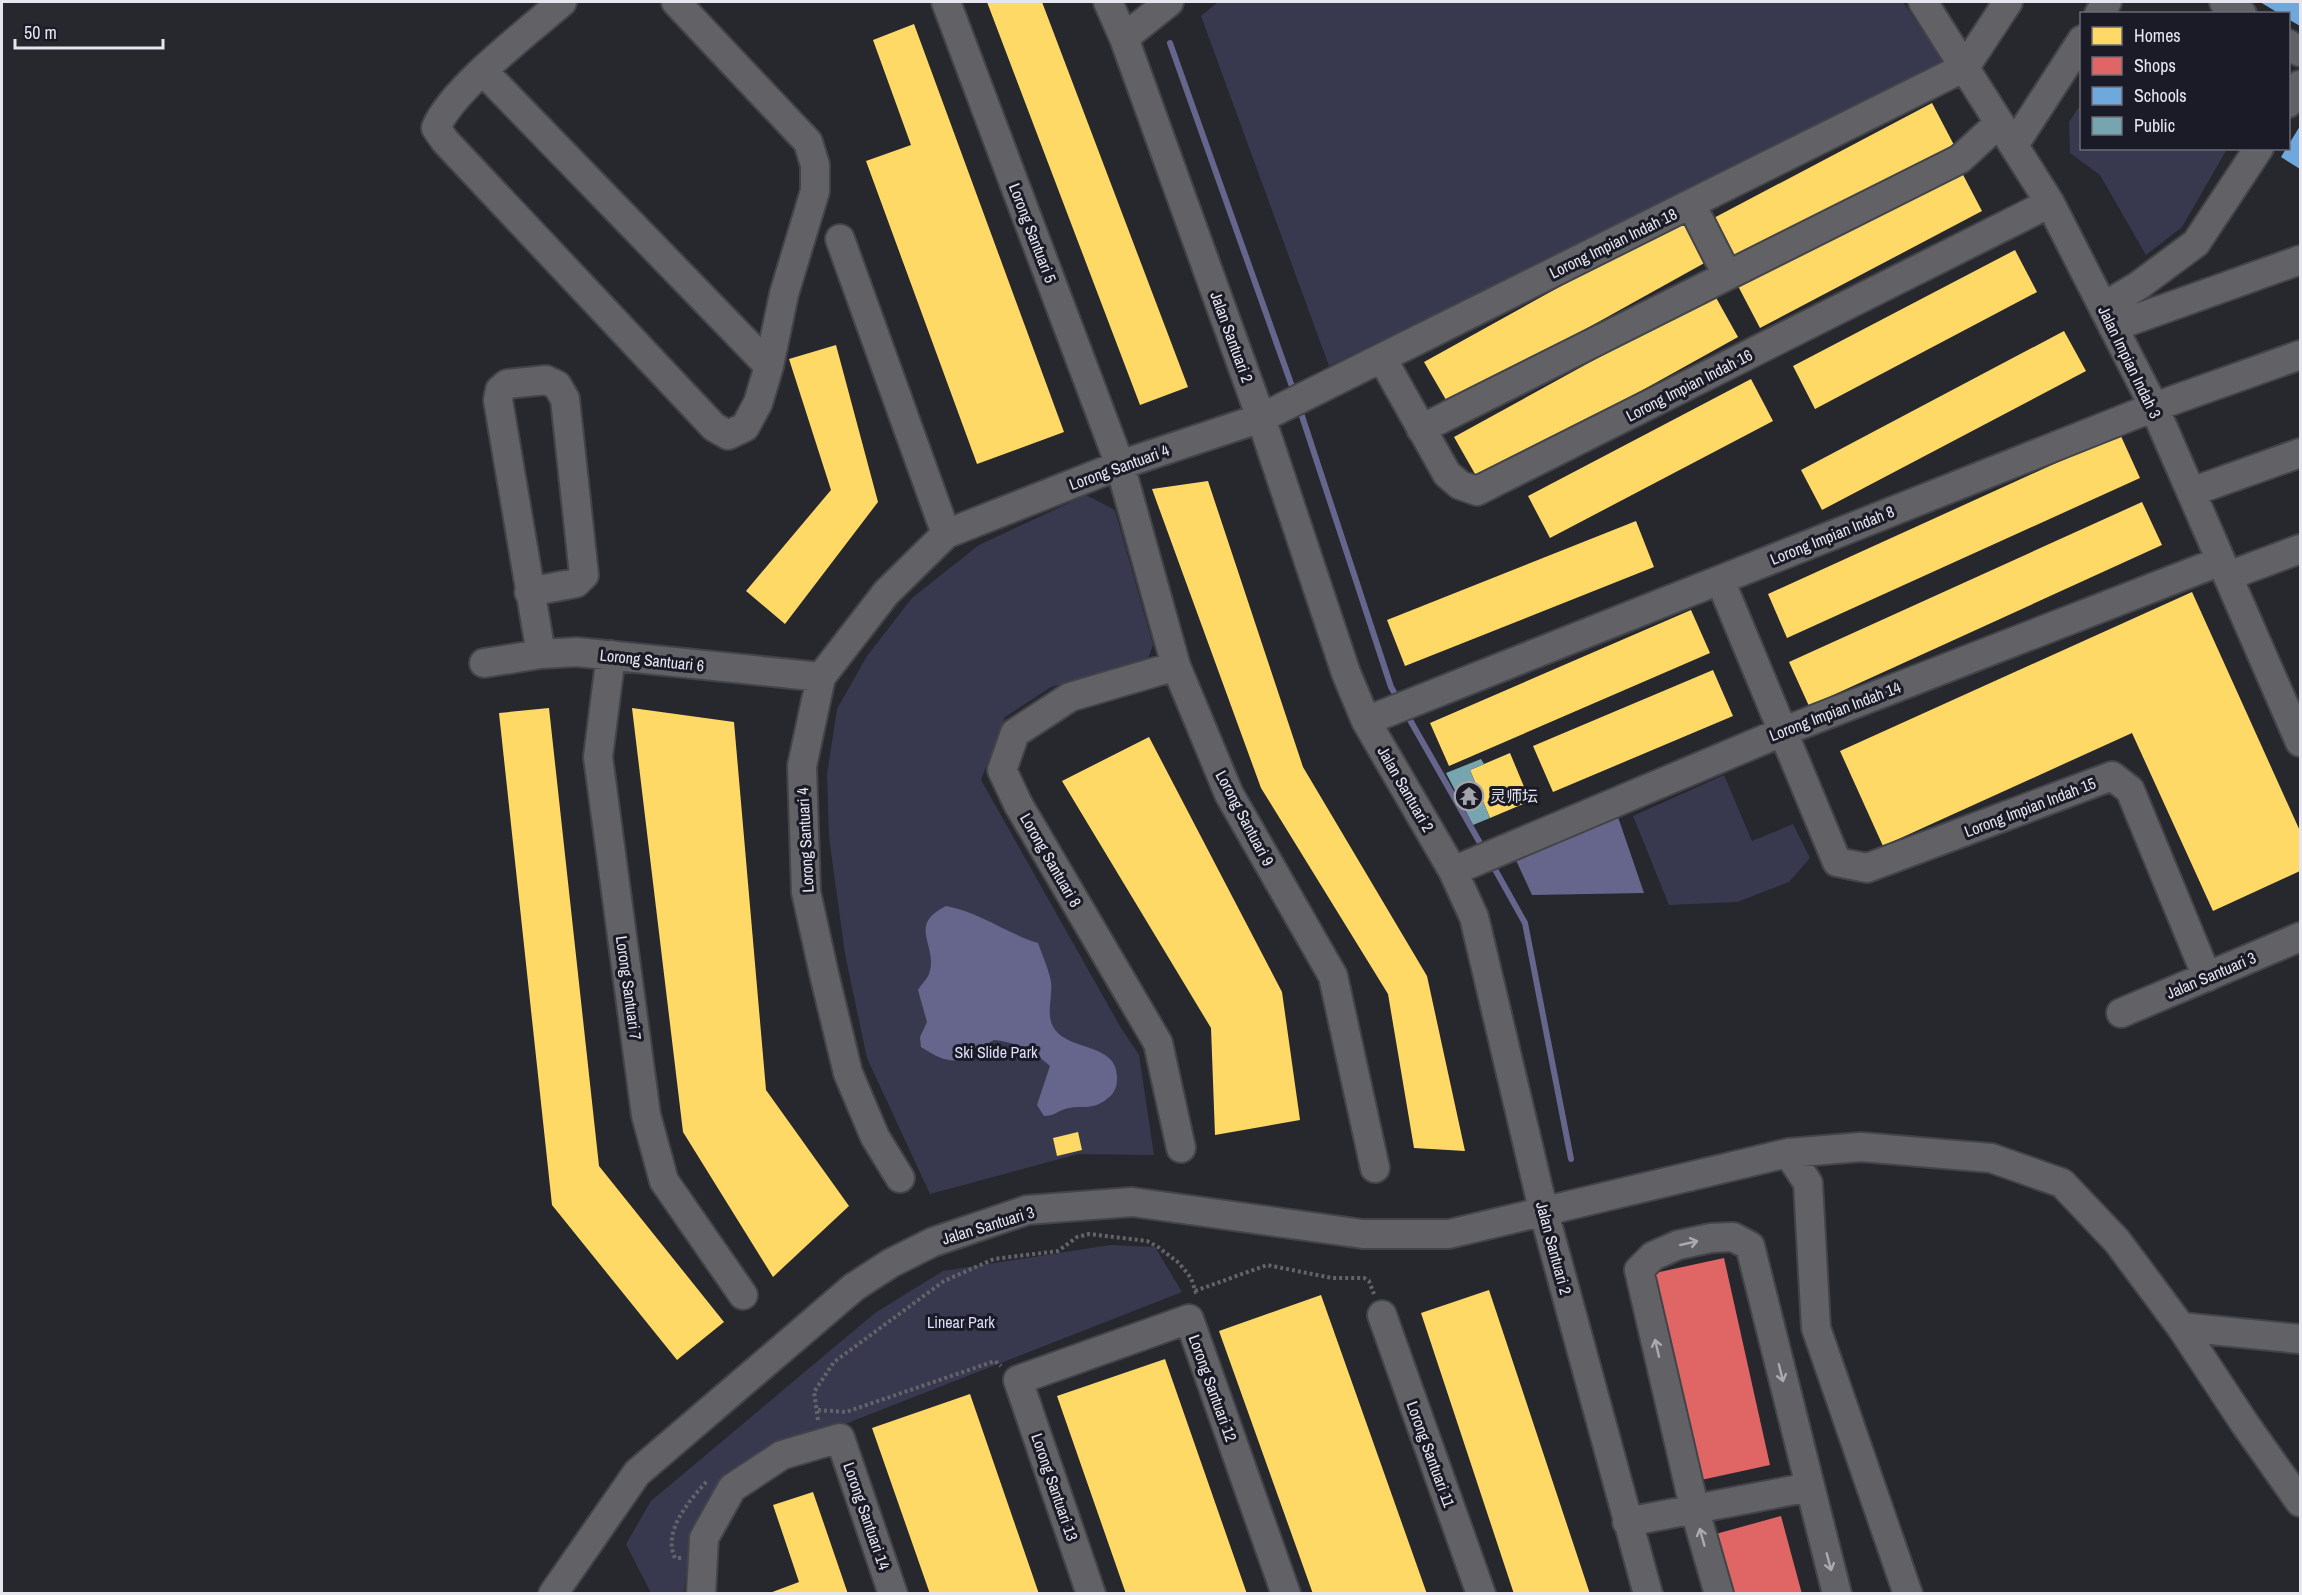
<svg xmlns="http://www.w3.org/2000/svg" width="2302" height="1595" viewBox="0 0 2302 1595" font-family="'Archivo Narrow','Noto Sans SC',sans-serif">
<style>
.green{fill:#38394f}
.water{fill:#66668d}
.homes{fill:#ffd966}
.shops{fill:#e06666}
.schools{fill:#6fa8dc}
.public{fill:#76a5af}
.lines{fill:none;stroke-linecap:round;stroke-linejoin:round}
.stream{stroke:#66668d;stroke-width:6}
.minor-casing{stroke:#434449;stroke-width:32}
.path{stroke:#636368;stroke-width:4;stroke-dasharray:3 3;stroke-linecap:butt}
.minor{stroke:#616166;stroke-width:28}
.oneway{stroke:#aaaab1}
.labels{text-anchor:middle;stroke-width:6;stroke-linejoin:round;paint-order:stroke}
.street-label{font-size:16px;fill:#e5e6ef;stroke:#1b1b27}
.poi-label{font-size:16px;fill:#e5e6ef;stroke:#1b1b27;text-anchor:start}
.park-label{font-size:16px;fill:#dddefa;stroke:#1b1b27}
</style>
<rect width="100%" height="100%" fill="#27272e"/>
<path class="green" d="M 1218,2 L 1903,2 L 1946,65 L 1329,366 L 1201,16 Z
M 2081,104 L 2082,148 L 2227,149 L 2182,227 L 2146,255 L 2100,175 L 2070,153 L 2069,122 Z
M 1086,495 L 1115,510 L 1153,645 L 1147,661 L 1051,687 L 1005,717 L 981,780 L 1121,1028 L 1139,1055 L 1154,1155 L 1078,1154 L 930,1194 L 867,1058 L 845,954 L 829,837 L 827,774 L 837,709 L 867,656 L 912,598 L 979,545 Z
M 1724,775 L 1752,841 L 1793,824 L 1810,858 L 1789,882 L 1737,902 L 1669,905 L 1633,816 Z
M 1110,1245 L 1155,1247 L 1182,1292 L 743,1464 L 690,1537 L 684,1593 L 651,1593 L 626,1544 L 651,1501 L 875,1313 L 943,1271 Z"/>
<path class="water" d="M 1617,814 L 1644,893 L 1532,895 L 1515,858 Z
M 946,906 C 979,912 1006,933 1038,943 C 1042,954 1047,966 1050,977 C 1055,994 1043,1016 1056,1031 C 1073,1051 1118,1044 1117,1078 C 1117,1086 1115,1093 1108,1098 C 1092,1112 1080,1104 1065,1109 C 1056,1112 1054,1116 1044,1116 L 1037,1105 L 1050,1066 C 1034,1051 1016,1042 994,1040 C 961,1059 958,1071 921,1047 L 920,1037 L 927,1022 L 918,990 C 921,985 927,979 929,974 C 939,945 906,926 946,906 Z"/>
<path class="homes" d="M 987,2 L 1042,2 L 1188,387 L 1140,405 Z
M 914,24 L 1064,432 L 977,464 L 866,161 L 911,145 L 873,40 Z
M 1932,103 L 1954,145 L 1732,262 L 1710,220 Z
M 1960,169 L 1982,211 L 1760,328 L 1738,286 Z
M 1684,218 L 1708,261 L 1449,405 L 1424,362 Z
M 2015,250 L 2037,292 L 1815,409 L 1793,366 Z
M 1714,294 L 1738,337 L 1479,481 L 1454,437 Z
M 2064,331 L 2086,371 L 1822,510 L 1801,470 Z
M 836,345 L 878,502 L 785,624 L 746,591 L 831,490 L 789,359 Z
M 1751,379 L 1773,421 L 1550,538 L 1528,496 Z
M 2120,434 L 2140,478 L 1787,638 L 1768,594 Z
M 1208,481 L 1303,767 L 1427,976 L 1465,1151 L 1414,1148 L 1388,994 L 1261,788 L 1152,489 Z
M 2142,502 L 2162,545 L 1809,706 L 1789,662 Z
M 1636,521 L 1654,567 L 1405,666 L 1387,620 Z
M 2192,592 L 2300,831 L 2300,871 L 2213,911 L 2132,733 L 1883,846 L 1840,751 Z
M 1691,610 L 1710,653 L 1449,766 L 1430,723 Z
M 1713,670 L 1733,716 L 1553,792 L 1533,746 Z
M 549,708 L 599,1166 L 724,1322 L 677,1360 L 552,1205 L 499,713 Z
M 632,708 L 734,722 L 766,1090 L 849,1206 L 773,1277 L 683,1132 Z
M 1149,737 L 1282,992 L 1300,1120 L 1215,1135 L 1211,1028 L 1062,781 Z
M 1510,753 L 1530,801 L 1490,818 L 1470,770 Z
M 1078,1132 L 1082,1150 L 1057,1156 L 1053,1138 Z
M 1489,1290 L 1590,1594 L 1514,1594 L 1421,1313 Z
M 1321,1295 L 1427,1594 L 1313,1594 L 1219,1331 Z
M 1165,1359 L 1247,1594 L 1126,1594 L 1057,1396 Z
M 970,1394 L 1039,1594 L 930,1594 L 872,1428 Z
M 813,1492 L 848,1594 L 767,1594 L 799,1582 L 773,1505 Z"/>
<path class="shops" d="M 1724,1258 L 1770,1465 L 1701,1480 L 1655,1273 Z
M 1781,1516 L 1802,1594 L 1729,1594 L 1712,1535 Z"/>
<path class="schools" d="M 2260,2 L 2300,2 L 2300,26 L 2288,19 L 2288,14 L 2280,14 Z
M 2300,126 L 2300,169 L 2281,157 Z"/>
<path class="public" d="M 1481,759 L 1484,764 L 1470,770 L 1490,818 L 1473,825 L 1446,773 Z"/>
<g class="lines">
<path class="stream" d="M 1170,43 L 1294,392
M 1299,407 L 1391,687 L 1399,701
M 1406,713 L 1484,850
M 1492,864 L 1525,923 L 1571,1159"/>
<g class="minor-casing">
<path id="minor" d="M 562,2 C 529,31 451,90 436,128 L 445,141 L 714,427 L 728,435 L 745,427 L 758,403 L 769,366 L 784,294 L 815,191 L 815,165 L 808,142 L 676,2
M 946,2 L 1120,465 L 1176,666 L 1229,794 L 1333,976 L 1375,1168
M 1108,2 L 1124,38 L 1261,418 L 1346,673 L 1366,721 L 1453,871 L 1474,917 L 1543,1209 L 1648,1594
M 1923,2 L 2050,203 L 2154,407 L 2300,742
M 2224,2 L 2242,14
M 2099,14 L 2107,2
M 1124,38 L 1169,2
M 2288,44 L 2300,52
M 483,71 L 769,366
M 2288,103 L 2300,85
M 2014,145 L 2082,40
M 1691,204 L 1727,275
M 840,239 L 946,534
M 2103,307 L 2138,286 L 2196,243 L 2259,148
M 2113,327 L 2300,260
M 1382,358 L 1447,474 L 1460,485 L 1477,491 L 2050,203
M 1421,429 L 1960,159 L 1999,123
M 2191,492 L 2300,453
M 2228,576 L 2300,549
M 1720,580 L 1837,862 L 1867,868 L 2112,776 L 2130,790 L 2207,977
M 529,592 L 576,583 L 584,575 L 565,399 L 557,385 L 546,380 L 507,384 L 500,390 L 498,400 L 541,654
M 611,655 L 598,757 L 646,1115 L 664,1181 L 743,1295
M 484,663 L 541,654 L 577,652 L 821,677
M 1176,666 L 1070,697 L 1015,733 L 1002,770 L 1018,804 L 1158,1043 L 1181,1148
M 1366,721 L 2154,407 L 2300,355
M 1453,871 L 1782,732 L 2221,561
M 2121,1013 L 2300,937
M 1788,1153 L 1808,1183 L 1816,1328 L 1908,1594
M 900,1178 L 875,1137 L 848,1073 L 825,978 L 806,892 L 802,766 L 821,677 L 886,593 L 946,534 L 1120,465 L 1261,418 L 1965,67 L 2008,2
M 1382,1315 L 1481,1594
M 2181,1327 L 2300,1339
M 1627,1522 L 1810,1487
M 553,1594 L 637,1473 L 854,1287 L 891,1263 L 933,1242 L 1027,1210 L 1132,1202 L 1363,1234 L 1449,1234 L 1788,1153 L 1861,1147 L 1991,1158 L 2062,1183 L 2117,1241 L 2181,1327 L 2245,1424 L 2300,1502
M 701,1594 L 704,1538 L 732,1488 L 782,1455 L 840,1438 L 893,1594
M 1091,1594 L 1018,1380 L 1189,1319 L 1286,1594
M 1719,1594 L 1694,1507 L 1639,1270 L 1653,1256 L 1678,1245 L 1711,1238 L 1733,1237 L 1750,1246 L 1837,1594"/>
</g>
<path class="path" d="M 1195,1291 L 1267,1265 L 1332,1278 L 1364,1278 L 1369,1281 L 1374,1294
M 818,1410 L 846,1412 L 995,1361 L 1001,1366
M 818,1420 L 814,1392 L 834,1362 L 944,1281 L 994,1259 L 1058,1251 L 1077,1237 L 1089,1234 L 1147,1241 L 1158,1247 L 1179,1263 L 1191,1278 L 1197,1296
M 681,1558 L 675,1558 C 662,1531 690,1500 707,1481"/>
<use href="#minor" class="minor"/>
</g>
<defs><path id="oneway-shaft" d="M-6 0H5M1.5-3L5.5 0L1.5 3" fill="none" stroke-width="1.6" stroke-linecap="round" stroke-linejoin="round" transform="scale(1.5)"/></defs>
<g class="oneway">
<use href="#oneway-shaft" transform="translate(1689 1243) rotate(-13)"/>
<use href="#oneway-shaft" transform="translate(1657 1348) rotate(-103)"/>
<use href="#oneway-shaft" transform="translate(1781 1373) rotate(76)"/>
<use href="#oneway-shaft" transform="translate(1702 1537) rotate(-106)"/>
<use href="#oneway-shaft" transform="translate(1829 1562) rotate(75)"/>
</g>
<defs>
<g id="temple-ring" transform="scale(1.5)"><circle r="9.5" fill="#1b1b27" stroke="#a2a3ab" stroke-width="1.5"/><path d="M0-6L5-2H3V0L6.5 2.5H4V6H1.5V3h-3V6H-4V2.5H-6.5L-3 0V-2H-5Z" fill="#a2a3ab"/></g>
</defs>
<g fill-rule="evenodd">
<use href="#temple-ring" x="1469" y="796"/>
</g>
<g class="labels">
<g class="street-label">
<text transform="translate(1033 233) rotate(69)" y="6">Lorong Santuari 5</text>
<text transform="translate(1613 243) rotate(-26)" y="6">Lorong Impian Indah 18</text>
<text transform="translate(1232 337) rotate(70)" y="6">Jalan Santuari 2</text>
<text transform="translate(2130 362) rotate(64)" y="6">Jalan Impian Indah 3</text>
<text transform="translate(1689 385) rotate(-27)" y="6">Lorong Impian Indah 16</text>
<text transform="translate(1119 467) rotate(-20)" y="6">Lorong Santuari 4</text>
<text transform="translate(1832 535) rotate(-22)" y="6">Lorong Impian Indah 8</text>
<text transform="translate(652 660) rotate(6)" y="6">Lorong Santuari 6</text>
<text transform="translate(1835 711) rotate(-21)" y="6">Lorong Impian Indah 14</text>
<text transform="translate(1406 789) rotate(60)" y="6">Jalan Santuari 2</text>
<text transform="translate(2030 807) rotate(-21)" y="6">Lorong Impian Indah 15</text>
<text transform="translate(1245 818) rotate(62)" y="6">Lorong Santuari 9</text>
<text transform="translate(805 840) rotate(-93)" y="6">Lorong Santuari 4</text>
<text transform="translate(1051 860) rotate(60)" y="6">Lorong Santuari 8</text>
<text transform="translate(2211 975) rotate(-23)" y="6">Jalan Santuari 3</text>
<text transform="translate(629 988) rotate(82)" y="6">Lorong Santuari 7</text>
<text transform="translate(988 1225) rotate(-17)" y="6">Jalan Santuari 3</text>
<text transform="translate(1554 1248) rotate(75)" y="6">Jalan Santuari 2</text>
<text transform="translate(1213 1388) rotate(70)" y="6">Lorong Santuari 12</text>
<text transform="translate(1431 1454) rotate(70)" y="6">Lorong Santuari 11</text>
<text transform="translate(1055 1487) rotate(71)" y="6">Lorong Santuari 13</text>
<text transform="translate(867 1516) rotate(71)" y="6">Lorong Santuari 14</text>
</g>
<g class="poi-label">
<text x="1490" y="802">灵师坛</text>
</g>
<g class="park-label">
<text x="996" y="1058">Ski Slide Park</text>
<text x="961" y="1328">Linear Park</text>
</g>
</g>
<rect width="2302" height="1595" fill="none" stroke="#e5e6ef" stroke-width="6"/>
<rect x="2080" y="12" width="210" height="138" fill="#1b1b27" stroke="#6c6c77" stroke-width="1.5"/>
<rect x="2092" y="27" width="30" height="18" fill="#ffd966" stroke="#6c6c77" stroke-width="1.5"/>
<text x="2134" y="42" font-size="18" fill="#e5e6ef">Homes</text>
<rect x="2092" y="57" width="30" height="18" fill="#e06666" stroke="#6c6c77" stroke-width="1.5"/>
<text x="2134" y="72" font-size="18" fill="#e5e6ef">Shops</text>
<rect x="2092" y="87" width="30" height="18" fill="#6fa8dc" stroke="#6c6c77" stroke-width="1.5"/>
<text x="2134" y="102" font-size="18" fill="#e5e6ef">Schools</text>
<rect x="2092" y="117" width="30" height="18" fill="#76a5af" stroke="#6c6c77" stroke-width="1.5"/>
<text x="2134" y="132" font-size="18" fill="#e5e6ef">Public</text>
<path d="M15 39v9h148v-9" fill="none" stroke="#e5e6ef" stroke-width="3"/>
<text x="24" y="39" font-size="18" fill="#e5e6ef" stroke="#1b1b27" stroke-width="4.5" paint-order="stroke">50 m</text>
</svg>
